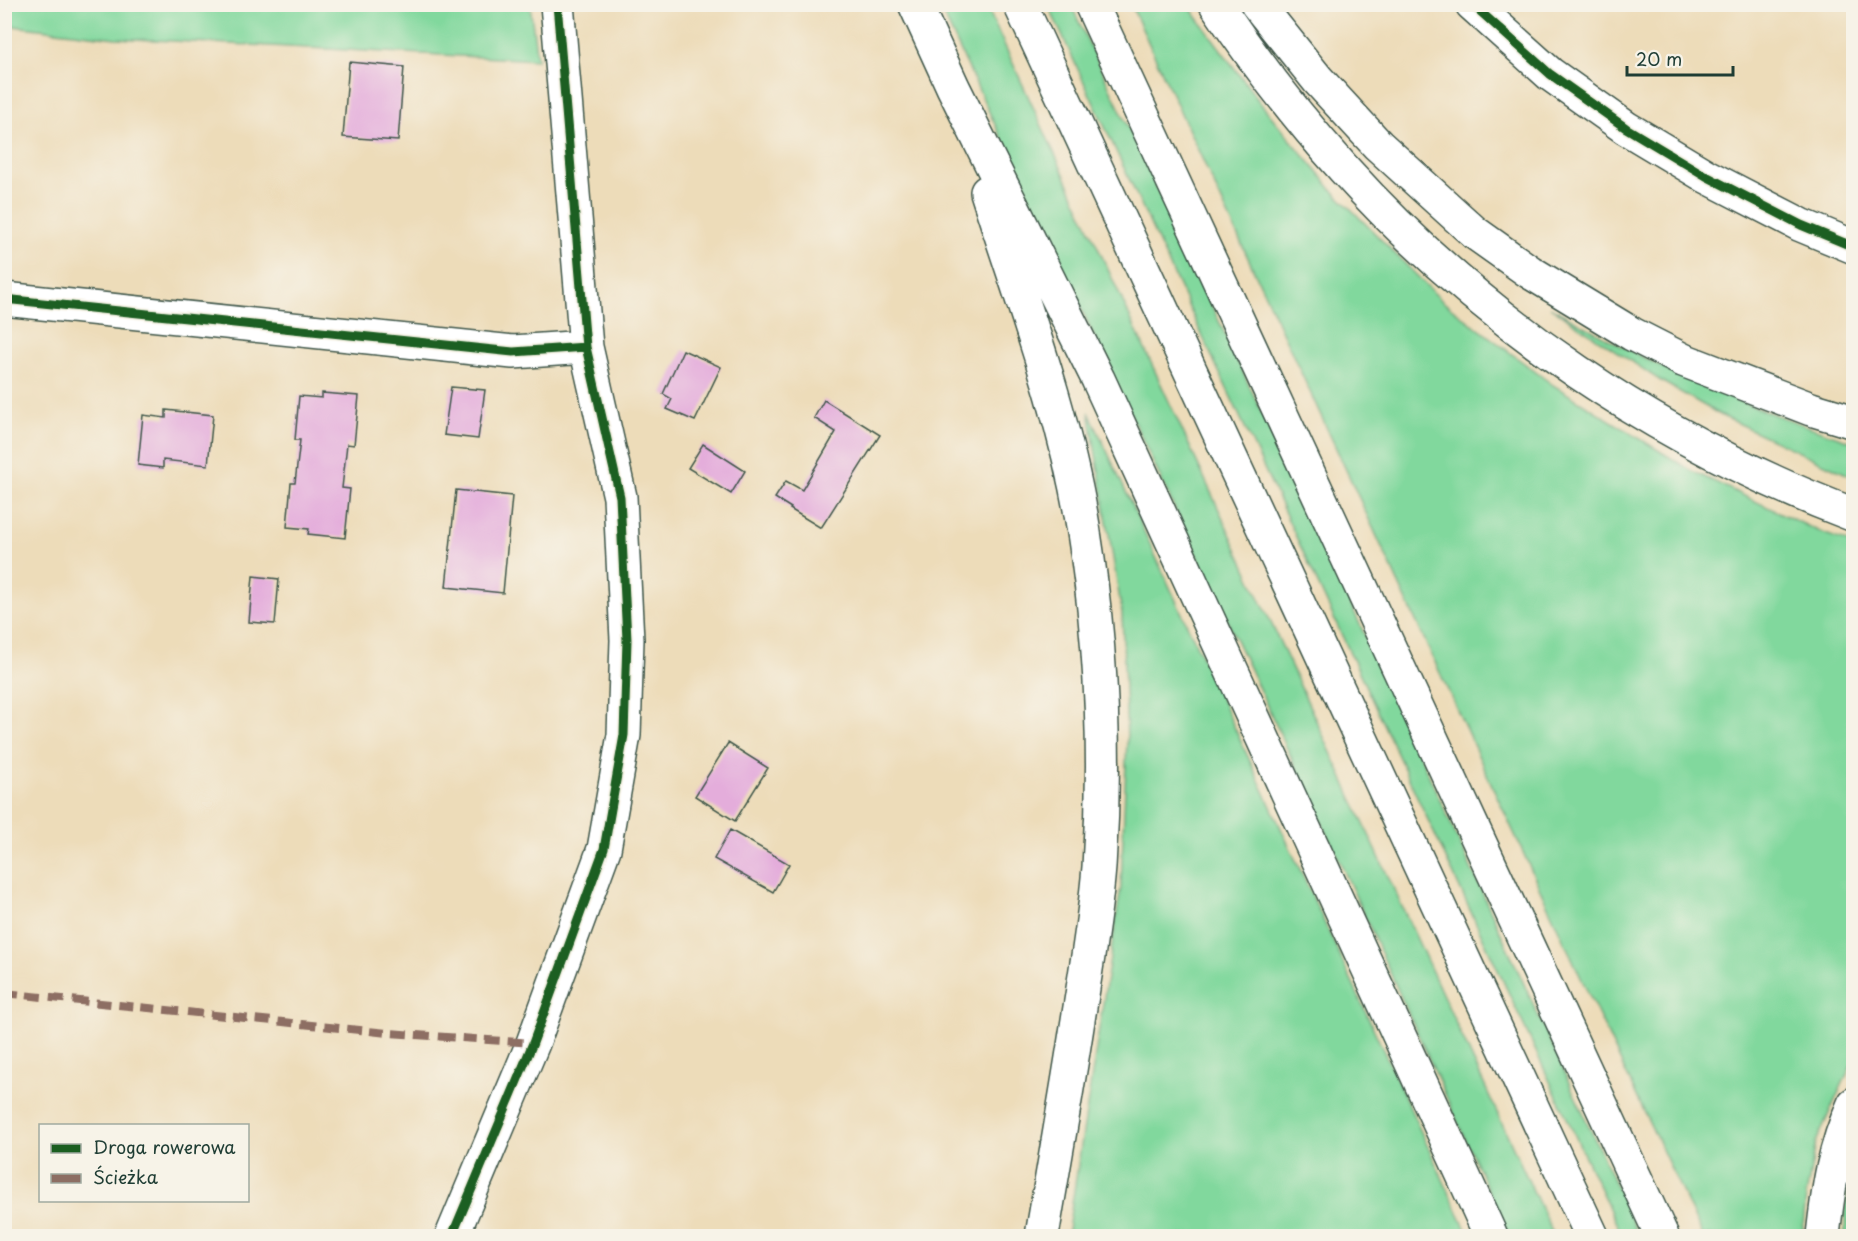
<svg xmlns="http://www.w3.org/2000/svg" width="1858" height="1241" viewBox="0 0 1858 1241" font-family="'Playpen Sans',sans-serif">
<style>
.green{fill:#81d89d;stroke:#508a68;stroke-width:1.5}
.building{fill:#e4addb}
.lines{fill:none;stroke-linecap:round;stroke-linejoin:round}
.street-casing{stroke:#3e5548;stroke-width:36}
.secondary-casing{stroke:#3e5548;stroke-width:36}
.highway-casing{stroke:#3e5548;stroke-width:36}
.street{stroke:#fff;stroke-width:33}
.secondary{stroke:#fff;stroke-width:33}
.highway{stroke:#fff;stroke-width:33}
.quiet{stroke:#8d6e63;stroke-width:8;stroke-dasharray:15 8;stroke-linecap:butt}
.cycleway-casing{stroke:#f7f3e8;stroke-width:13}
.cycleway{stroke:#1b5e20;stroke-width:9}
</style>
<rect width="100%" height="100%" fill="#f7f3e8"/>
<filter id="ink" filterUnits="userSpaceOnUse"><feTurbulence type="fractalNoise" baseFrequency=".0167" numOctaves="2"/><feDisplacementMap in="SourceGraphic" scale="12" xChannelSelector="R" yChannelSelector="G"/><feConvolveMatrix kernelMatrix="1 2 1 2 8 2 1 2 1" color-interpolation-filters="sRGB"/></filter>
<filter id="wash" filterUnits="userSpaceOnUse"><feTurbulence type="fractalNoise" baseFrequency=".008" numOctaves="4" result="noise"/><feDisplacementMap in="SourceGraphic" scale="24" xChannelSelector="R" yChannelSelector="G"/><feGaussianBlur stdDeviation="1.35" result="paint"/><feColorMatrix in="noise" values="0 0 0 0 0 0 0 0 0 0 0 0 0 0 0 0 0 1.4 0 .05"/><feComposite in="paint" operator="in"/></filter>
<g filter="url(#wash)">
<rect width="100%" height="100%" fill="#eddcb9"/>
<path class="green" d="M 5,4 L 530,5 L 537,60 L 116,38 L 5,25 Z
M 939,5 L 986,5 L 1554,1236 L 1509,1236 L 1336,853 Z
M 1048,5 L 1071,5 L 1320,537 L 1639,1236 L 1622,1236 Z
M 1131,5 L 1188,5 L 1261,104 L 1335,193 L 1442,301 L 1553,385 L 1692,471 L 1820,532 L 1853,544 L 1853,1061 L 1816,1142 L 1806,1196 L 1802,1236 L 1703,1236 L 1589,995 Z
M 1550,307 C 1603,336 1656,366 1712,390 C 1758,410 1806,426 1853,442 L 1853,477 L 1724,417 L 1661,381 Z
M 1089,412 L 1469,1236 L 1067,1236 L 1121,887 L 1127,739 L 1122,613 Z
M 1853,1174 L 1853,1236 L 1845,1236 L 1845,1207 Z"/>
<g id="blocks">
<path class="building" d="M 349,62 L 404,67 L 398,141 L 343,137 Z
M 683,350 L 721,367 L 695,421 L 667,409 L 672,399 L 663,394 Z
M 451,387 L 485,390 L 478,439 L 444,435 Z
M 322,393 L 359,396 L 354,445 L 347,444 L 342,488 L 350,489 L 345,538 L 308,534 L 309,529 L 287,527 L 291,483 L 295,483 L 300,440 L 295,440 L 299,396 L 322,398 Z
M 824,400 L 880,435 L 821,528 L 790,509 L 791,508 L 775,498 L 786,481 L 802,490 L 836,432 L 814,418 Z
M 166,410 L 213,415 L 208,465 L 163,460 L 163,468 L 138,465 L 143,415 L 166,418 Z
M 703,444 L 745,471 L 731,494 L 688,468 Z
M 456,490 L 512,496 L 503,593 L 446,587 Z
M 253,576 L 279,579 L 275,624 L 249,622 Z
M 728,743 L 768,768 L 735,821 L 695,796 Z
M 730,830 L 789,864 L 773,892 L 714,859 Z"/>
</g>
</g>
<g filter="url(#ink)">
<use href="#blocks" fill-opacity="0" stroke="#3e5548" stroke-width="1.5"/>
<g class="lines">
<g class="street-casing">
<path id="street" d="M 4,299 L 513,352 L 586,347
M 452,1236 L 533,1043 L 604,849 L 624,735 L 627,640 L 620,497 L 586,347 L 557,4"/>
</g>
<g class="secondary-casing">
<path id="secondary" d="M 1472,4 L 1550,74 L 1626,128 L 1706,176 L 1801,225 L 1854,247"/>
</g>
<g class="highway-casing">
<path id="highway" d="M 915,4 L 953,87 L 1098,379 L 1491,1236
M 1020,4 L 1592,1236
M 1091,4 L 1662,1236
M 1216,4 C 1255,62 1297,117 1344,169 C 1482,322 1660,442 1854,515
M 1257,4 L 1318,80 L 1378,145 L 1475,233 L 1530,272 L 1632,334 L 1683,360 L 1811,409 L 1854,422
M 987,192 C 1022,302 1064,411 1083,526 C 1101,638 1107,752 1099,867 C 1095,918 1086,969 1078,1020 C 1067,1092 1054,1164 1042,1236
M 1823,1236 C 1828,1189 1834,1148 1854,1104"/>
</g>
<use href="#street" class="street"/>
<use href="#secondary" class="secondary"/>
<use href="#highway" class="highway"/>
<path class="quiet" d="M 4,993 L 388,1033 L 533,1043"/>
<g class="cycleway-casing">
<path id="cycleway" d="M 1472,4 L 1550,74 L 1626,128 L 1706,176 L 1801,225 L 1854,247
M 4,299 L 513,352 L 586,347
M 452,1236 L 533,1043 L 604,849 L 624,735 L 627,640 L 620,497 L 586,347 L 557,4"/>
</g>
<use href="#cycleway" class="cycleway"/>
</g>
</g>
<rect width="1858" height="1241" fill="none" stroke="#f7f3e8" stroke-width="24"/>
<rect x="39" y="1124" width="210" height="78" fill="#f7f3e8" stroke="#a1aaa0" stroke-width="1.5"/>
<rect x="51" y="1144" width="30" height="9" fill="#1b5e20" stroke="#a1aaa0" stroke-width="1.5"/>
<text x="93" y="1154" font-size="18" fill="#1f3d34">Droga rowerowa</text>
<rect x="51" y="1174" width="30" height="9" fill="#8d6e63" stroke="#a1aaa0" stroke-width="1.5"/>
<text x="93" y="1184" font-size="18" fill="#1f3d34">Ścieżka</text>
<path d="M1627 66v9h106v-9" fill="none" stroke="#1f3d34" stroke-width="3"/>
<text x="1636" y="66" font-size="18" fill="#1f3d34" stroke="#f7f3e8" stroke-width="4.5" paint-order="stroke">20 m</text>
</svg>
